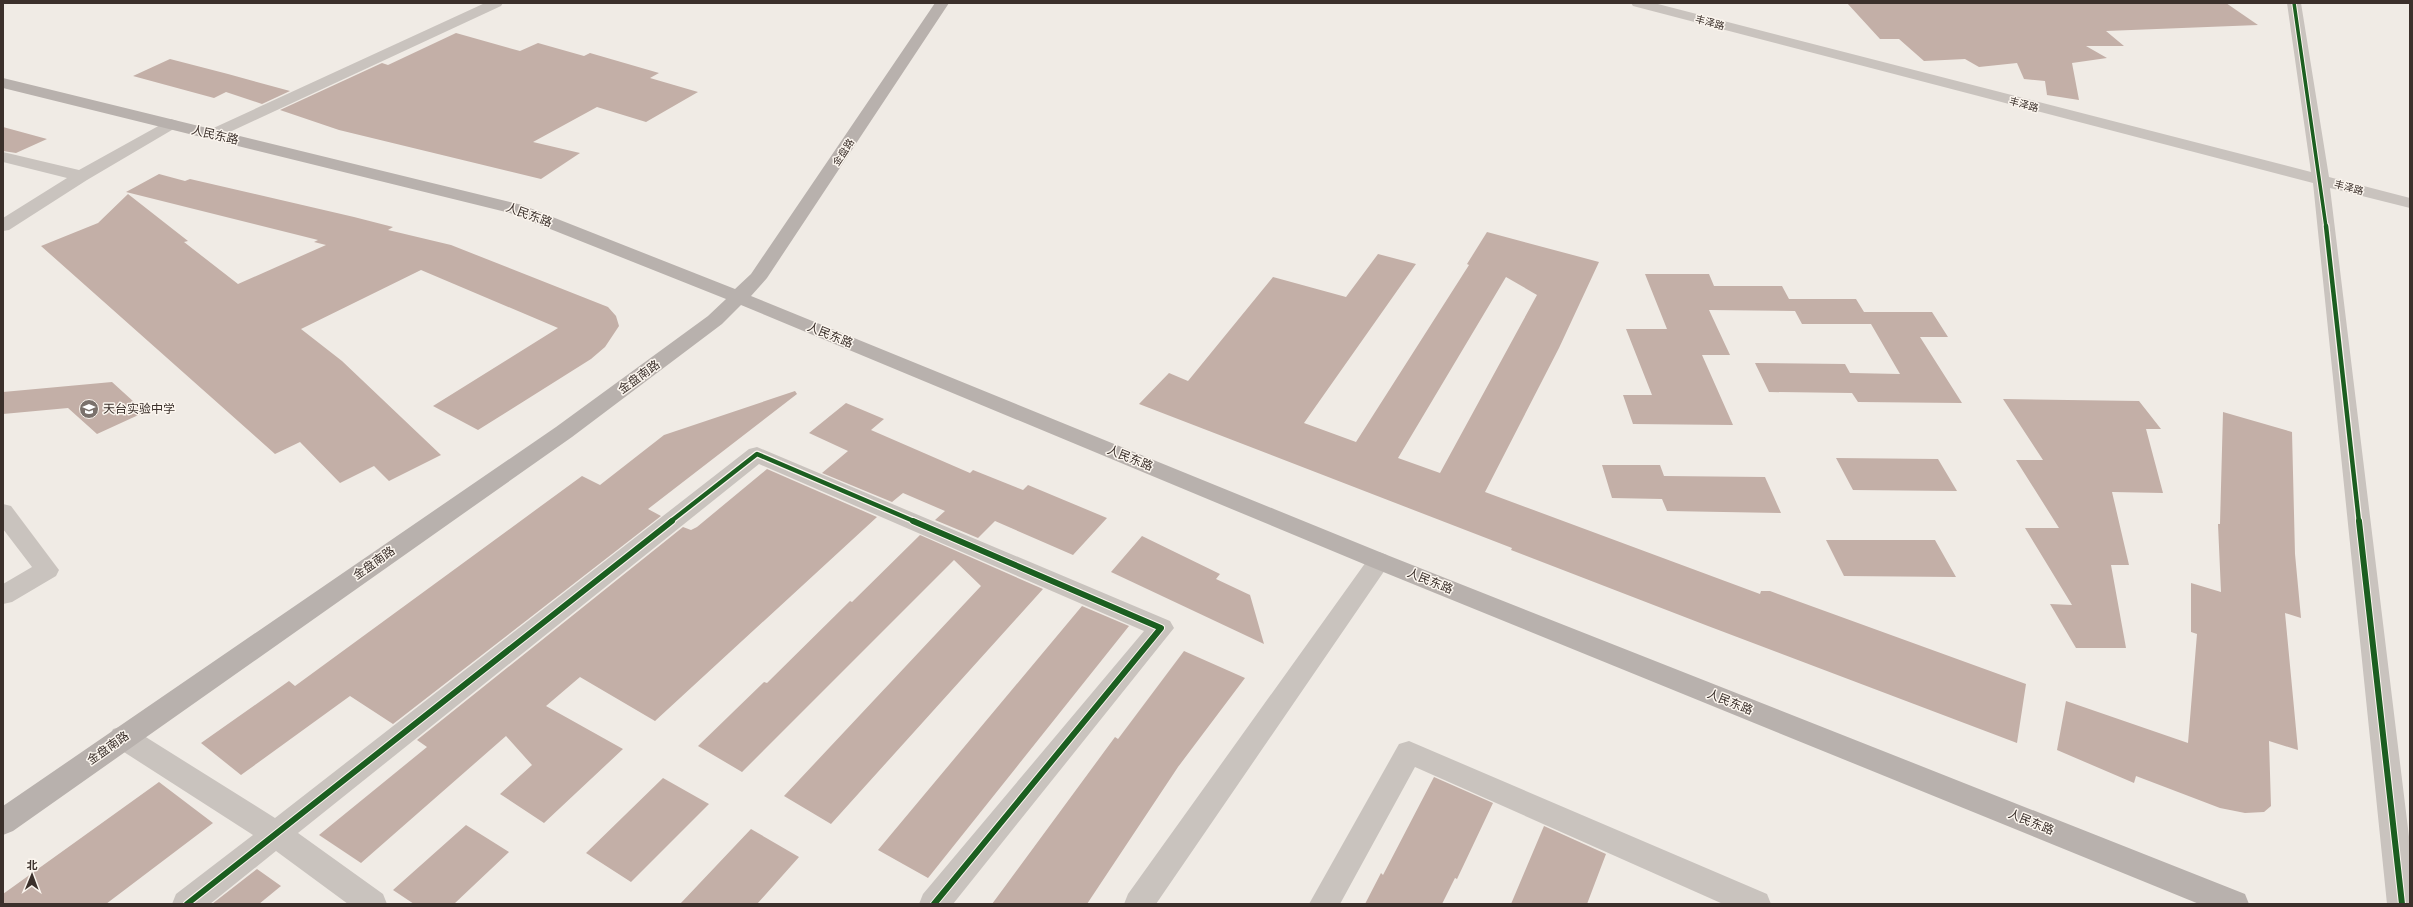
<svg xmlns="http://www.w3.org/2000/svg" width="2413" height="907" viewBox="0 0 2413 907" font-family="'Noto Sans','Noto Sans SC',sans-serif">
<style>
.building{fill:#c3afa7;fill-rule:evenodd}
.lines{fill:none;stroke-linecap:round;stroke-linejoin:round}
.minor{fill:#c9c3be;fill-rule:evenodd}
.major{fill:#b8b1ad;fill-rule:evenodd}
.cycleway-far2-casing{stroke:#fbf5ee;stroke-width:5.5}
.cycleway-far1-casing{stroke:#fbf5ee;stroke-width:7}
.cycleway-casing{stroke:#fbf5ee;stroke-width:8}
.cycleway-far2{stroke:#1b5e20;stroke-width:3.5}
.cycleway-far1{stroke:#1b5e20;stroke-width:4.5}
.cycleway{stroke:#1b5e20;stroke-width:6}
.labels{text-anchor:middle;stroke-width:3;stroke-linejoin:round;paint-order:stroke}
.far-street-label{font-size:10px;fill:#3b302b;stroke:#fbf5ee}
.street-label{font-size:12px;fill:#3b302b;stroke:#fbf5ee}
.poi-label{font-size:12px;fill:#3b302b;stroke:#fbf5ee;text-anchor:start}
</style>
<rect width="100%" height="100%" fill="#f0ebe5"/>
<path class="building" d="M 1847,3 L 2226,3 L 2258,25 L 2106,31 L 2124,46 L 2086,46 L 2107,58 L 2072,63 L 2079,100 L 2047,95 L 2045,81 L 2024,79 L 2017,63 L 1979,67 L 1965,59 L 1924,61 L 1899,39 L 1880,39 Z
M 456,33 L 520,51 L 538,43 L 584,56 L 590,53 L 659,73 L 650,78 L 698,92 L 646,122 L 597,107 L 533,142 L 580,153 L 541,179 L 339,130 L 280,110 L 382,63 L 388,65 Z
M 170,59 L 228,74 L 290,91 L 262,104 L 226,92 L 214,98 L 133,76 Z
M 3,127 L 47,139 L 16,153 L 3,151 Z
M 159,174 L 185,181 L 190,179 L 354,217 L 393,227 L 388,230 L 451,245 L 608,307 L 616,316 L 619,326 L 605,347 L 591,359 L 478,430 L 433,406 L 558,328 L 421,270 L 301,329 L 342,361 L 441,455 L 389,481 L 374,466 L 340,483 L 300,442 L 275,454 L 41,246 L 98,223 L 128,194 L 188,241 L 184,242 L 238,284 L 326,245 L 314,242 L 318,240 L 126,192 Z
M 1487,232 L 1599,262 L 1559,348 L 1485,492 L 1760,594 L 1761,591 L 1770,591 L 2026,684 L 2017,743 L 1708,626 L 1511,550 L 1512,548 L 1139,404 L 1169,373 L 1188,381 L 1273,277 L 1346,297 L 1378,254 L 1416,264 L 1304,423 L 1356,442 L 1469,265 L 1467,264 ZM 1506,277 L 1537,295 L 1440,473 L 1398,458 Z
M 1645,274 L 1709,274 L 1714,286 L 1782,286 L 1789,299 L 1856,299 L 1864,312 L 1932,312 L 1948,337 L 1920,337 L 1962,403 L 1858,402 L 1852,393 L 1769,392 L 1755,363 L 1845,364 L 1850,373 L 1900,374 L 1871,324 L 1802,324 L 1795,311 L 1709,310 L 1730,355 L 1702,355 L 1733,425 L 1633,424 L 1623,395 L 1652,395 L 1626,329 L 1667,329 Z
M 112,382 L 145,412 L 97,434 L 68,408 L 3,414 L 3,392 Z
M 795,391 L 797,394 L 648,509 L 661,516 L 393,724 L 350,696 L 241,775 L 201,743 L 289,681 L 295,686 L 582,476 L 600,485 L 664,435 Z
M 2003,399 L 2139,401 L 2161,429 L 2146,429 L 2163,493 L 2112,492 L 2129,565 L 2111,565 L 2126,648 L 2076,648 L 2050,604 L 2072,605 L 2025,528 L 2059,528 L 2016,460 L 2043,460 Z
M 846,403 L 884,419 L 871,430 L 970,473 L 973,470 L 1023,490 L 1028,485 L 1107,518 L 1073,555 L 995,521 L 978,538 L 935,520 L 945,511 L 903,493 L 892,502 L 822,473 L 848,451 L 809,433 Z
M 2223,412 L 2292,432 L 2295,554 L 2301,618 L 2285,613 L 2298,750 L 2269,741 L 2271,806 L 2264,812 L 2245,813 L 2220,808 L 2136,776 L 2134,783 L 2057,750 L 2066,701 L 2188,743 L 2197,634 L 2191,632 L 2191,583 L 2221,592 L 2218,524 L 2220,524 Z
M 1836,458 L 1938,459 L 1957,491 L 1853,490 Z
M 1602,465 L 1660,465 L 1664,476 L 1765,477 L 1781,513 L 1667,511 L 1662,499 L 1612,498 Z
M 767,469 L 877,517 L 655,721 L 580,677 L 546,706 L 623,749 L 544,823 L 500,794 L 532,765 L 506,736 L 361,863 L 319,835 L 427,747 L 417,740 L 683,527 L 691,530 L 697,527 Z
M 920,535 L 1043,589 L 831,824 L 784,796 L 981,586 L 954,560 L 742,772 L 698,746 L 764,682 L 767,683 L 850,601 L 852,602 Z
M 1142,536 L 1220,574 L 1216,579 L 1250,595 L 1264,644 L 1111,572 Z
M 1826,540 L 1935,540 L 1956,577 L 1844,576 Z
M 1082,606 L 1129,626 L 928,878 L 878,850 Z
M 1184,651 L 1245,678 L 1178,767 L 1087,904 L 992,904 L 1115,737 L 1118,739 Z
M 1434,777 L 1493,803 L 1457,879 L 1455,878 L 1442,904 L 1365,904 L 1381,873 L 1383,875 Z
M 663,778 L 709,804 L 631,882 L 586,853 Z
M 159,782 L 213,823 L 106,904 L 3,904 L 3,894 Z
M 466,825 L 509,852 L 454,904 L 414,904 L 393,890 Z
M 1544,826 L 1606,854 L 1587,904 L 1511,904 Z
M 751,829 L 799,857 L 757,904 L 680,904 Z
M 257,869 L 281,886 L 259,904 L 212,904 Z"/>
<g class="lines">
<path class="minor" d="M 485,3 L 503,3 L 501,6 L 219,137 L 207,137 L 205,134 L 207,131 Z
M 1631,3 L 1654,3 L 2311,172 L 2287,3 L 2301,3 L 2329,177 L 2410,198 L 2410,208 L 2330,188 L 2410,845 L 2410,904 L 2387,904 L 2313,183 L 1633,6 Z
M 171,119 L 177,121 L 179,124 L 177,127 L 87,180 L 9,230 L 3,231 L 3,218 L 67,178 L 3,162 L 3,152 L 79,170 Z
M 757,447 L 1170,621 L 1174,628 L 953,904 L 919,904 L 923,894 L 1144,631 L 759,464 L 298,833 L 383,894 L 387,904 L 348,904 L 276,851 L 210,904 L 172,904 L 176,894 L 253,835 L 113,745 L 109,737 L 113,729 L 123,726 L 133,729 L 275,818 L 749,449 Z
M 3,504 L 11,506 L 59,570 L 56,576 L 12,602 L 3,604 L 3,584 L 32,567 L 3,529 Z
M 1379,552 L 1387,555 L 1391,561 L 1387,567 L 1156,904 L 1124,904 L 1128,894 L 1371,555 Z
M 1409,741 L 1767,894 L 1771,904 L 1723,904 L 1415,767 L 1340,904 L 1309,904 L 1399,744 Z"/>
<path class="major" d="M 935,3 L 949,3 L 767,278 L 751,296 L 1387,555 L 2245,894 L 2249,904 L 2199,904 L 1371,567 L 741,305 L 722,324 L 572,437 L 13,831 L 3,835 L 3,806 L 556,427 L 708,316 L 726,299 L 510,213 L 3,88 L 3,78 L 522,205 L 735,289 L 751,274 Z"/>
<g class="cycleway-far2-casing">
<path id="cycleway-far2" d="M 2294,3 L 2326,227"/>
</g>
<g class="cycleway-far1-casing">
<path id="cycleway-far1" d="M 2326,226 L 2359,522
M 670,522 L 757,454 L 916,522"/>
</g>
<g class="cycleway-casing">
<path id="cycleway" d="M 913,521 L 1161,628 L 934,904
M 2359,521 L 2402,904
M 187,904 L 672,521"/>
</g>
<use href="#cycleway-far2" class="cycleway-far2"/>
<use href="#cycleway-far1" class="cycleway-far1"/>
<use href="#cycleway" class="cycleway"/>
</g>
<defs>
<g id="school-disc" transform="scale(1)"><circle r="9.5" fill="#7a716c" stroke="#fbf5ee"/><path d="M0-5L7-2L0 1L-7-2ZM-4 1L0 2.5L4 1V4Q0 6-4 4Z" fill="#fff"/></g>
</defs>
<g fill-rule="evenodd">
<use href="#school-disc" x="89" y="409"/>
</g>
<g class="labels">
<g class="far-street-label">
<text transform="translate(1710 22) rotate(15)" y="4">丰泽路</text>
<text transform="translate(2024 104) rotate(15)" y="4">丰泽路</text>
<text transform="translate(843 152) rotate(-56)" y="4">金盘路</text>
<text transform="translate(2349 187) rotate(15)" y="4">丰泽路</text>
</g>
<g class="street-label">
<text transform="translate(215 135) rotate(13)" y="4">人民东路</text>
<text transform="translate(529 215) rotate(20)" y="4">人民东路</text>
<text transform="translate(830 335) rotate(22)" y="4">人民东路</text>
<text transform="translate(639 377) rotate(-36)" y="4">金盘南路</text>
<text transform="translate(1130 458) rotate(22)" y="4">人民东路</text>
<text transform="translate(374 563) rotate(-35)" y="4">金盘南路</text>
<text transform="translate(1430 581) rotate(22)" y="4">人民东路</text>
<text transform="translate(1730 702) rotate(22)" y="4">人民东路</text>
<text transform="translate(108 748) rotate(-35)" y="4">金盘南路</text>
<text transform="translate(2031 822) rotate(22)" y="4">人民东路</text>
</g>
<g class="poi-label">
<text x="103" y="413">天台实验中学</text>
</g>
</g>
<rect width="2413" height="907" fill="none" stroke="#3b302b" stroke-width="8"/>
<g transform="translate(32 875) rotate(1)" stroke="#fbf5ee" stroke-width="3" paint-order="stroke">
<path d="M0-3L7 15L0 10L-7 15Z" fill="#3b302b"/>
<text y="-6" font-size="11" font-weight="bold" text-anchor="middle" fill="#3b302b">北</text>
</g>
</svg>
